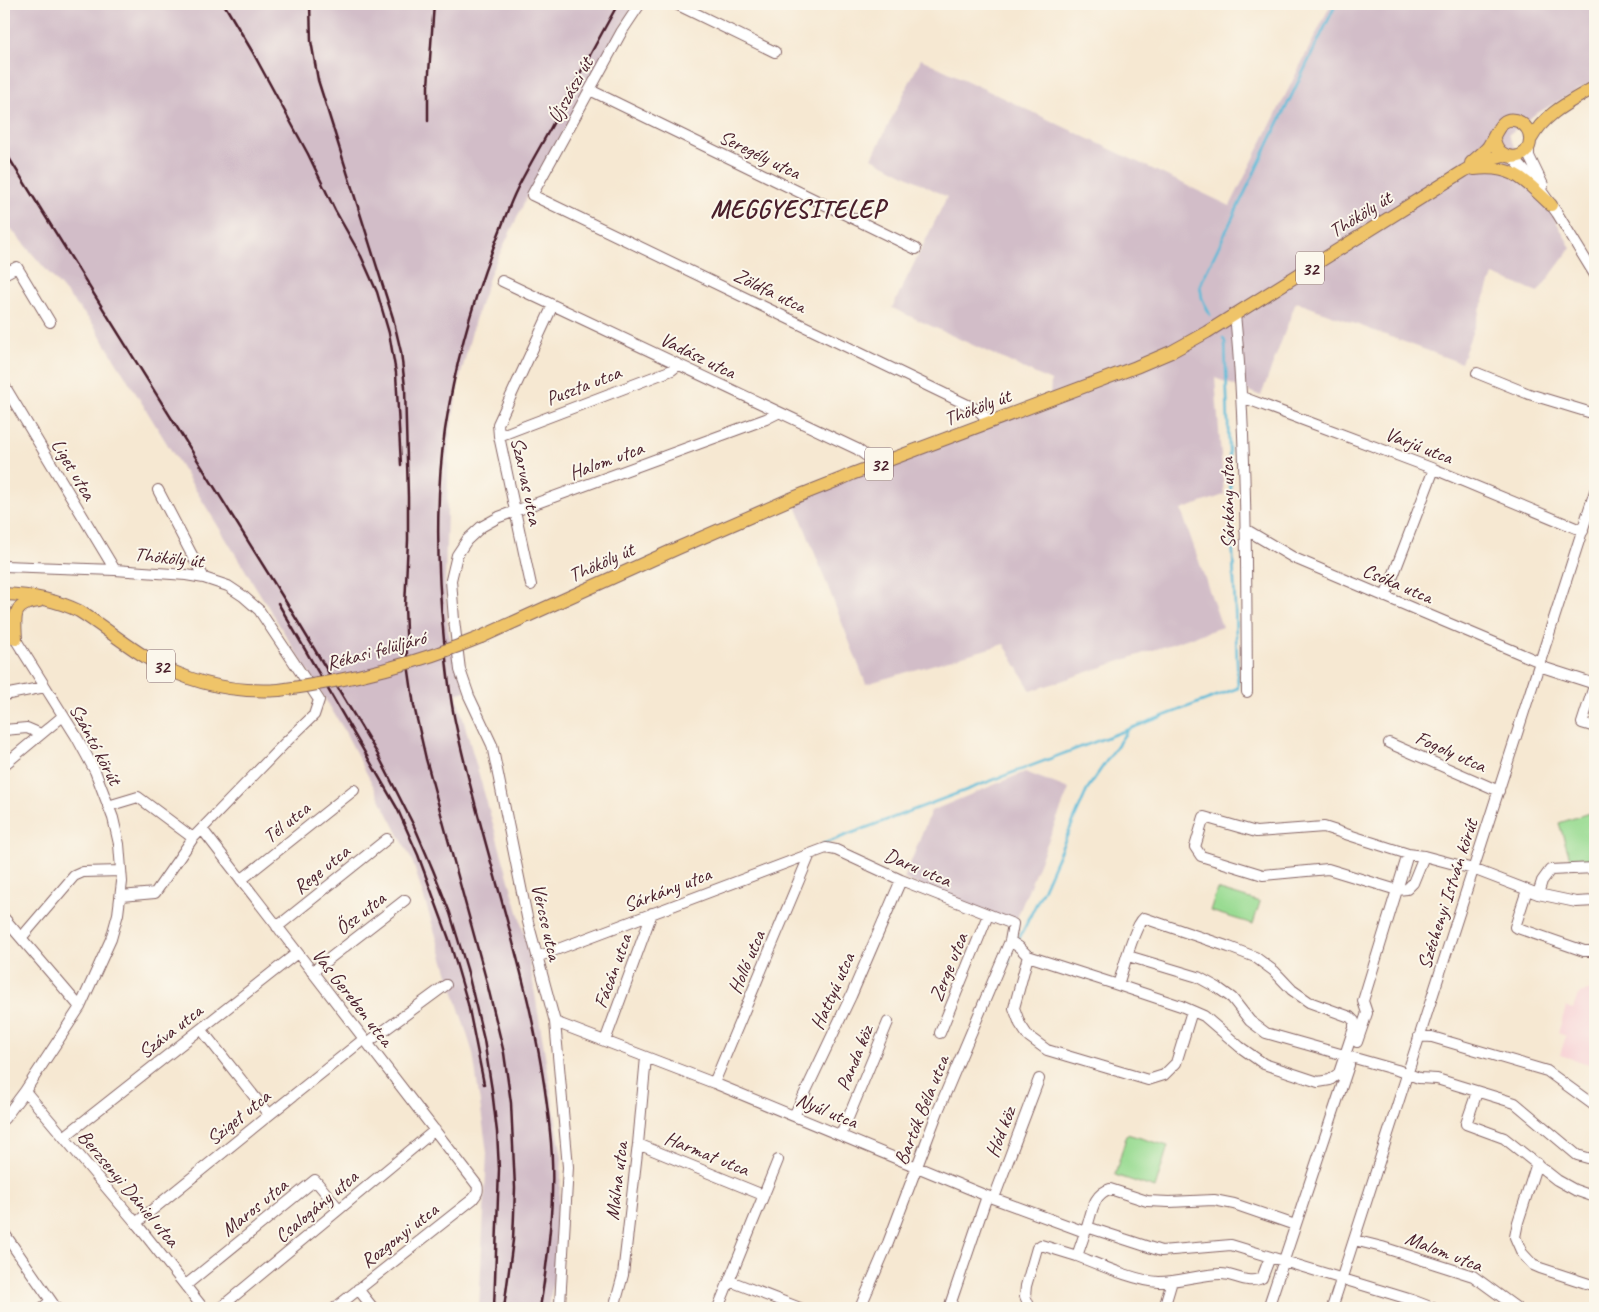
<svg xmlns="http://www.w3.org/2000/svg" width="1599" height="1312" viewBox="0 0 1599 1312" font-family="Caveat,sans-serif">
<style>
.built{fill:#f7cfd4}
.industrial{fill:#d2bdc8}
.green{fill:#99db92;stroke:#727d5e}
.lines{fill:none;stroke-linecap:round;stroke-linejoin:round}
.stream{stroke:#59bad8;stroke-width:2.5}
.minor-casing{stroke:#866565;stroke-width:12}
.major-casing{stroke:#866565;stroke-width:14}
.minor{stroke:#fff;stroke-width:10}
.major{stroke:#efc469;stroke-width:12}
.rail{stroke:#4a1f2b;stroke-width:2.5}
.major-bridge-casing{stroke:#866565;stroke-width:14;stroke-linecap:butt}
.major-bridge{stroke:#efc469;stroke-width:12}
.labels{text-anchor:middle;stroke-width:4;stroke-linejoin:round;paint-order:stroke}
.shield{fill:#fbf7ec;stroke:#7f6065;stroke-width:1}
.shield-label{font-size:19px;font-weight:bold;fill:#4a1f2b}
.street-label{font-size:20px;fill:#4a1f2b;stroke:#fbf7ec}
.district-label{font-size:25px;font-weight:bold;letter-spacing:1px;fill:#4a1f2b;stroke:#fbf7ec}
</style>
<rect width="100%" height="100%" fill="#fbf7ec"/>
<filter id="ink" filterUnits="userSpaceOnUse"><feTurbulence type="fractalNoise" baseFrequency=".02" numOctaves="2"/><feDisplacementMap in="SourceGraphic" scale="10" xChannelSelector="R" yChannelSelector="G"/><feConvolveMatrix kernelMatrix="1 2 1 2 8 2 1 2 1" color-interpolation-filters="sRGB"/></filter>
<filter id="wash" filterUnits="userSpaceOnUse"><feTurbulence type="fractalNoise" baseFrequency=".0096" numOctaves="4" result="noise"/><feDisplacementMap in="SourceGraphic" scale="20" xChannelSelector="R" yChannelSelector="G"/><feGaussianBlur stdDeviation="1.12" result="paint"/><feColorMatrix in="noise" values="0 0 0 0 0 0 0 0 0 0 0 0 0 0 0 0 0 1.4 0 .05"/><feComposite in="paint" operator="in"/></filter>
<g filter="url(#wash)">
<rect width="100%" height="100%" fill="#f6e8d2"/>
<path class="built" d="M 1595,988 L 1595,1066 L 1560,1055 L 1566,1036 L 1558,1033 L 1566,1007 L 1573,1009 L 1578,995 Z"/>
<path class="industrial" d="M 4,4 L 634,4 L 527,197 L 491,272 L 475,320 L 459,382 L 449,441 L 445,581 L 448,630 L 458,667 L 466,691 L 456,694 L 526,940 L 562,1157 L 554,1279 L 548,1308 L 479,1308 L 487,1153 L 473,1053 L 412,860 L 343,728 L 93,324 L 4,221 Z
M 1331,4 L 1595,4 L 1595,80 L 1534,115 L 1508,135 L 1571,248 L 1538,292 L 1493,275 L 1461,363 L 1296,302 L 1261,396 L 1215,378 L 1224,495 L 1181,510 L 1222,627 L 1031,691 L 1004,644 L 866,684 L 793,498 L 1050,399 L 1051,381 L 892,308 L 947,197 L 872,158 L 921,59 L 1230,206 Z
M 1025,772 L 1069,789 L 1015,923 L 904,879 L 931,811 Z"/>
<path class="green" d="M 1595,811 L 1595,859 L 1572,865 L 1559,823 Z
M 1217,889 L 1260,902 L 1253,924 L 1210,911 Z
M 1127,1134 L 1168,1146 L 1155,1188 L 1115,1175 Z"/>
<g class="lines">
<path class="stream" d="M 1210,315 L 1202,298 L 1200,285 L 1336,4
M 823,844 L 1238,688 L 1225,342 L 1223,338
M 1017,943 L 1043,890 L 1088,788 L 1127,731
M 982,1024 L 1010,959"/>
</g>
</g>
<g filter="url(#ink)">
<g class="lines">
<g class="minor-casing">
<path id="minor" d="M 640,4 L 622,31 L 532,195 L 978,410 L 990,422
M 676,4 L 775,52
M 590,90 L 916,249
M 1529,147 L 1529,156 L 1543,185
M 1512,157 L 1535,182 L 1557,213 L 1595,275
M 4,274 L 17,267 L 50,322
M 502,281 L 857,449 L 877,464
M 1235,314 C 1247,440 1246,566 1247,692
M 1477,373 L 1529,394 L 1595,414
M 4,385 L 115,570
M 1242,397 L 1434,469 L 1583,531
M 499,436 L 672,370 L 678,365
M 158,490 L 204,578
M 1245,529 L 1294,558 L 1540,662
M 4,566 L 115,570 L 186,575 L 204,578 L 228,586 L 243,596 L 259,610 L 319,700 L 314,715 L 286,742 L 193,838 L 155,893 L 121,896
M 531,585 L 499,436 L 498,424 L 553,305
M 1385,597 L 1434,469
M 4,621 L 76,736 L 95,771 L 113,818 L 119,844 L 122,882 L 118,914 L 111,939 L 80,1007 L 25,1091 L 4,1119
M 1539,666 L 1595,684
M 1595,683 L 1582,723 L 1595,727
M 4,695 L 45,687
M 4,730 L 27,728 L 41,734
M 1389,743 L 1499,791
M 4,765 L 63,716
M 108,806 L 138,797 L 193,838
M 202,829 L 477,1185 C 479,1191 477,1194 473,1199 L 335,1308
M 1424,856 L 1413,883 L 1407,889 L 1397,890 L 1328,869 L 1263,875 L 1201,856 L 1195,847 L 1204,817 L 1256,832 L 1324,827 L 1408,854 L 1424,856 L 1473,869 L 1538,894 L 1576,902 L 1595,901
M 241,880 L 354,790
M 1527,890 L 1515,927 L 1584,951 L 1595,951
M 1538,894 L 1542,881 L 1550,870 L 1595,868
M 4,918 L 80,1007
M 277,927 L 387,839
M 21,938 L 74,876 L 83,872 L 121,871
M 1010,941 L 1019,947 L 1028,956 L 1118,985 C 1123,970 1134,926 1144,918 L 1229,947 L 1255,957 L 1274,971 L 1292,990 L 1309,1002 L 1350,1017 L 1354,1021 L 1354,1028 L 1339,1073 L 1330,1080 L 1318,1082 L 1264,1064 L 1240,1047 L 1204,1016 L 1181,1006 L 1118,985
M 1028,956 L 1014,1008 L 1020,1024 L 1028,1036 L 1047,1050 L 1148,1080 L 1164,1075 L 1176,1063 L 1192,1011
M 1128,956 L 1198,977 L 1218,988 L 1232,998 L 1250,1021 L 1266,1033 L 1397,1070 L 1419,1078 L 1437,1079 L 1515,1103 L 1577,1155 L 1595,1160
M 537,957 L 826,848 L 836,850 L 901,880 L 1013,924 L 1010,941 L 938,1111 L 888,1243 L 860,1308
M 312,972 L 405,900
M 555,1022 L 714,1083 L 987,1196 L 1085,1232
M 201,1029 L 269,1115
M 940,1033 L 988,915
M 1419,1036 L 1432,1037 L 1547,1071 L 1595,1106
M 605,1041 L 652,913
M 1357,1042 L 1367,1013 L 1363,1001 L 1408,854
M 367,1043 L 446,985
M 714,1083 L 810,854
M 25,1091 L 136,1223 L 203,1308
M 1477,1092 L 1466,1124 L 1504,1138 L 1557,1180 L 1575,1190 L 1595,1197
M 794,1116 L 851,996 L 901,880
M 841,1135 L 888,1022
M 64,1137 L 297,953
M 638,1144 L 763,1195
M 1537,1163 L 1518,1222 L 1515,1237 L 1522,1253 L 1533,1265 L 1540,1268 L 1595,1286
M 994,1198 L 1039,1079
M 136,1223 L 269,1115 L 364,1039
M 1087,1227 C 1092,1212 1093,1194 1110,1189 L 1147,1201 L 1169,1202 L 1214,1200 L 1234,1204 L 1295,1225
M 4,1233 L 56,1308
M 1354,1240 L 1382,1247 L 1473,1276 L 1517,1308
M 1270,1257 L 1262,1278 C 1248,1285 1235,1274 1221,1274 C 1201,1274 1180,1282 1159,1282 C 1136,1281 1100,1265 1077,1256 L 1087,1227 L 1161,1251 L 1231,1245 L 1412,1300 L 1433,1308
M 730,1281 L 800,1308
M 186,1285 L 315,1180 L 339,1209
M 358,1289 L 373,1308
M 42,1308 L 51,1301
M 220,1308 L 435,1130
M 571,1308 L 560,1304 L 568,1167 L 555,1022 L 528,922 L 492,745 L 469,696 L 460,670 L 454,620 L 451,580 L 457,555 L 467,540 L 481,527 L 499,517 L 766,419 L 778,413
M 614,1308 L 623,1275 L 638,1144 L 646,1057
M 718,1308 L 778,1160
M 949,1308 L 987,1196
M 1030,1308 L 1025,1296 L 1026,1286 L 1037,1248 L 1041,1245 L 1077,1256
M 1164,1308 L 1172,1281
M 1268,1308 L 1349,1065
M 1332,1308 L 1595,491"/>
</g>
<g class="major-casing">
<path id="major" d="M 1531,139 C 1545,113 1570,102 1595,87
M 1471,163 C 1476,158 1483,153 1488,147 C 1496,136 1500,112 1520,122 C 1526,126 1530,132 1530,138 C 1532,162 1497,164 1494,138
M 1474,169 C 1513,164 1524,180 1551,205
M 4,594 C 29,595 56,600 79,611 C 103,626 125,645 149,659 C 189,683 233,693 279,690
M 481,637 L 678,548 L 793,498 L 841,479 L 852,474 L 1136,367 L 1171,352 L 1207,332 L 1464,171 L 1481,161 L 1504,155
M 16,639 C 15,617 11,604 39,601"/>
</g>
<use href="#minor" class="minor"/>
<use href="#major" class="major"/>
<path class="rail" d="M 224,4 L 252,51 L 308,154 L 335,210 L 361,256 L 377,292 L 389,333 L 396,373 L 401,465
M 310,4 L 311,41 L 318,80 L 393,318 L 401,352 L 405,387 L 408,497 L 408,540 L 405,606 L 407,657 L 414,706 L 426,759 L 486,979 L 504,1053 L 511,1103 L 515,1188 L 513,1240 L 504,1308
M 428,121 L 428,86 L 434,4
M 4,150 L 286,602 L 377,753 L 416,830 L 433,870 L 450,913 L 467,969 L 484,1040 L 492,1090 L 497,1132 L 499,1169 L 494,1308
M 278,603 L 397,808 L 418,855 L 449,939 L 468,1004 L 484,1084
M 540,1308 C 549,1254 556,1186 550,1132 C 537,991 484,859 455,721 C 449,694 447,667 444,640 C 437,571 435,499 445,430 C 455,363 474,296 499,233 C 505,218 510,203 517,189 C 527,169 539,149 550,129 C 573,87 595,45 618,4"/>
<g class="major-bridge-casing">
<path id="major-bridge" d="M 279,690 C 348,681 416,664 481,637"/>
</g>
<use href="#major-bridge" class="major-bridge"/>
</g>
</g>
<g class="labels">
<g class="shield">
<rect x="1296" y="251.5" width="28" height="33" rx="4"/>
<rect x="865" y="447.5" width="28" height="33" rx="4"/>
<rect x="147" y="649.5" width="28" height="33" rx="4"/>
</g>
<g class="shield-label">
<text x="1310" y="275">32</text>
<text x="879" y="471">32</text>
<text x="161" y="673">32</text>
</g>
<g class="street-label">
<text transform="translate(570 90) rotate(-61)" y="7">Újszászi út</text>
<text transform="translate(760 154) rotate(26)" y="7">Seregély utca</text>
<text transform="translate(1360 214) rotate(-32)" y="7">Thököly út</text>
<text transform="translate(770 290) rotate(26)" y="7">Zöldfa utca</text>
<text transform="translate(698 355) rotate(26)" y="7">Vadász utca</text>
<text transform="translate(583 385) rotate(-21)" y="7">Puszta utca</text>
<text transform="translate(977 407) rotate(-21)" y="7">Thököly út</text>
<text transform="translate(1419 445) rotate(21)" y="7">Varjú utca</text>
<text transform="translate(606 460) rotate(-20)" y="7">Halom utca</text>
<text transform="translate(74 469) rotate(59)" y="7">Liget utca</text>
<text transform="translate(527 481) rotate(78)" y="7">Szarvas utca</text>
<text transform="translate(1227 503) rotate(-91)" y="7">Sárkány utca</text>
<text transform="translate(169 557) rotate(6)" y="7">Thököly út</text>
<text transform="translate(601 562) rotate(-24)" y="7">Thököly út</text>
<text transform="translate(1398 583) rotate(23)" y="7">Csóka utca</text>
<text transform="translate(376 650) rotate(-15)" y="7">Rékasi felüljáró</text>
<text transform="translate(96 744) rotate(62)" y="7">Szántó körút</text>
<text transform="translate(1451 751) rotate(24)" y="7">Fogoly utca</text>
<text transform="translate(286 822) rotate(-39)" y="7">Tél utca</text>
<text transform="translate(918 867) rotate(23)" y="7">Daru utca</text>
<text transform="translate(321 869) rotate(-39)" y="7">Rege utca</text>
<text transform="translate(667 889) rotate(-21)" y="7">Sárkány utca</text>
<text transform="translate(1447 894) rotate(-72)" y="7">Széchenyi István körút</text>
<text transform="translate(360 913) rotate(-38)" y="7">Ősz utca</text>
<text transform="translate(547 922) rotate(77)" y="7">Vércse utca</text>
<text transform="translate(746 962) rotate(-67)" y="7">Holló utca</text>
<text transform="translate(948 967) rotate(-68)" y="7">Zerge utca</text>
<text transform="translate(612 971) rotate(-70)" y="7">Fácán utca</text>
<text transform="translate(832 991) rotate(-66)" y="7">Hattyú utca</text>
<text transform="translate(353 997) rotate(52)" y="7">Vas Gereben utca</text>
<text transform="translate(170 1031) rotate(-38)" y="7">Száva utca</text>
<text transform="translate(854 1058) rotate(-68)" y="7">Panda köz</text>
<text transform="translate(827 1110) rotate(22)" y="7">Nyúl utca</text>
<text transform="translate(921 1110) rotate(-68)" y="7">Bartók Béla utca</text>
<text transform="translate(238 1117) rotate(-39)" y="7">Sziget utca</text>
<text transform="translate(1000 1132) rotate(-69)" y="7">Hód köz</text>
<text transform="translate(707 1153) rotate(22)" y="7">Harmat utca</text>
<text transform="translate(616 1181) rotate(-83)" y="7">Málna utca</text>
<text transform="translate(129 1188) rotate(50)" y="7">Berzsenyi Dániel utca</text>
<text transform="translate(316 1206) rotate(-40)" y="7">Csalogány utca</text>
<text transform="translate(254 1207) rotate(-39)" y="7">Maros utca</text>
<text transform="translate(399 1235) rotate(-38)" y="7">Rozgonyi utca</text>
<text transform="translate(1444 1251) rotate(21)" y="7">Malom utca</text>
</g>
<g class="district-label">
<text x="798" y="217">MEGGYESITELEP</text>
</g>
</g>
<rect width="1599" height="1312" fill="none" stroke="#fbf7ec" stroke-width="20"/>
</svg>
